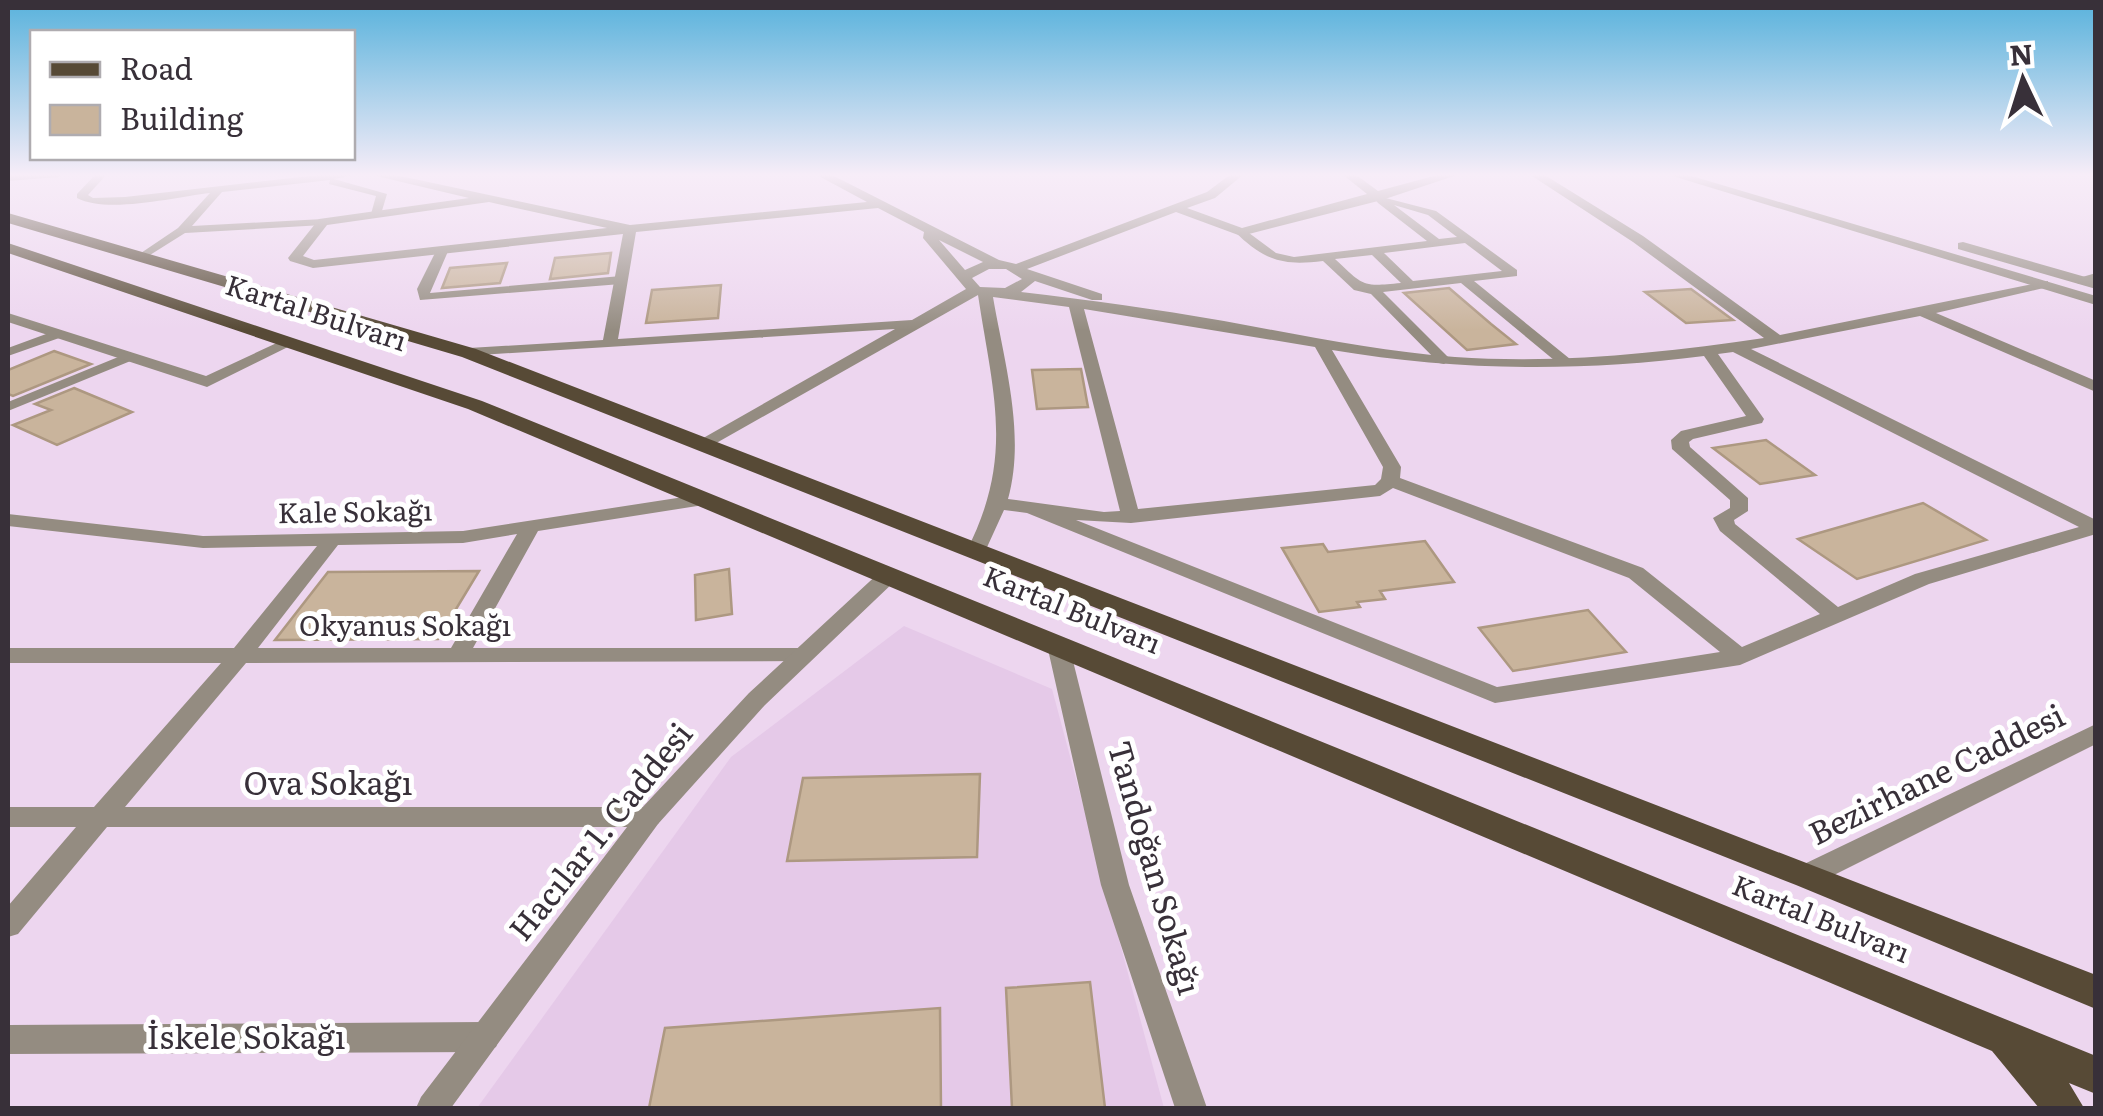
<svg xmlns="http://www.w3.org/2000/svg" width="2103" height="1116" viewBox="0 0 2103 1116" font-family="Literata,serif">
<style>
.built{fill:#e5c9e8}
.building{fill:#c9b49c;stroke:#ad9881;stroke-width:2.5}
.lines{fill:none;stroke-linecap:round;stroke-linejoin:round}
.service{fill:#948c81;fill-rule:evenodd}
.minor{fill:#948c81;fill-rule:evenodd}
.tertiary{fill:#948c81;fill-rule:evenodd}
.primary{fill:#574a36;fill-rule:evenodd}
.labels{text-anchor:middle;stroke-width:10;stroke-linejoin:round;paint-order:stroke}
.street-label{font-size:28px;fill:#383039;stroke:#fff}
.near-street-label{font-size:32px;fill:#383039;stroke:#fff}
</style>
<rect width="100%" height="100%" fill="#edd6ef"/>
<path class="built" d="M 904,626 L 1052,689 L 1164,1108 L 477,1108 L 731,757 Z"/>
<path class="building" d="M 611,253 L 608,273 L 550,279 L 555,258 Z
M 507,263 L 500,283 L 442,288 L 450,268 Z
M 721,285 L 718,318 L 646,323 L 652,290 Z
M 1449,288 L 1491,324 L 1516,344 L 1467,350 L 1404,293 Z
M 1691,289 L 1733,320 L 1686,323 L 1645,292 Z
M 54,351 L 91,364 L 13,396 L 8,394 L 8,370 Z
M 1081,369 L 1088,407 L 1037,409 L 1032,370 Z
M 74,388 L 132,412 L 57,445 L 13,425 L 51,410 L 35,404 Z
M 1766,440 L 1815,475 L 1760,484 L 1713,448 Z
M 1923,503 L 1986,540 L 1857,579 L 1798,539 Z
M 1425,541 L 1454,582 L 1380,591 L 1385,599 L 1357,602 L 1360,607 L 1319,612 L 1282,548 L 1323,544 L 1328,552 Z
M 729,569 L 732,614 L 696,620 L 695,575 Z
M 479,571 L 438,639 L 275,640 L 328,572 Z
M 1588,610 L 1626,652 L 1513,671 L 1479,628 Z
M 980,774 L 977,857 L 787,861 L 803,778 Z
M 1090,982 L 1105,1108 L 1012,1108 L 1006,988 Z
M 940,1008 L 941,1108 L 649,1108 L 665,1028 Z"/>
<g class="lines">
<path class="service" d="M 64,174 L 59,177 L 8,181 L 8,175 Z
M 96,174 L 107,174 L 88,195 L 93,198 L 125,197 L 327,174 L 359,174 L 334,179 L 387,194 L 381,214 L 376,217 L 371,214 L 376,196 L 329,184 L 330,180 L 222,192 L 192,226 L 323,219 L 328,222 L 323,225 L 185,233 L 142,260 L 136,257 L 138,255 L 178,228 L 210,193 C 175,197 108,214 77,198 L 77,194 Z
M 1374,195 L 1436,211 L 1517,270 L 1517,276 L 1474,281 L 1570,359 L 1570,365 L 1560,365 L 1461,283 L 1383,292 L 1451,360 L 1444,364 L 1439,363 L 1371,294 L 1354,290 L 1323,261 C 1283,266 1265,261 1235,232 L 1245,230 L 1276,253 L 1294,257 L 1427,241 L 1378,203 L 1373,197 ZM 1394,205 L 1428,215 L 1457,237 L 1439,239 ZM 1465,243 L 1502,271 L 1413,281 L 1384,253 ZM 1372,255 L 1401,283 C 1361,287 1364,286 1335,259 Z
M 443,246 L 449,249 L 430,293 L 621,276 L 627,280 L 621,284 L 420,300 L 417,289 L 437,249 Z
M 57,330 L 62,331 L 62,337 L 8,356 L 8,348 Z
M 128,353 L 133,354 L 133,360 L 8,411 L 8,402 Z"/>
<path class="minor" d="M 368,174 L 391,174 L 630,225 L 867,202 L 815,174 L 830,174 L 999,260 L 1016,264 L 1207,192 L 1231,174 L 1244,174 L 1215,198 L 1187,208 L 1242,228 L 1367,194 L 1342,174 L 1355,174 L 1378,191 L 1441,174 L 1460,174 L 1382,200 L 1241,236 L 1176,212 L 1027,269 L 1102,294 L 1102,300 L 1092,300 L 1035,281 L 1021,292 C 1089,300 1156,309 1224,321 C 1301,335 1377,351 1455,357 C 1559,364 1663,353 1764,338 L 1633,242 L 1529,174 L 1543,174 L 1643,236 L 1780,335 L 2048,281 L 2048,287 L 1936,313 L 2096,381 L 2096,392 L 1920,316 L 1751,349 L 2096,520 L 2096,534 L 1929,584 L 1740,665 L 1495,703 L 1027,513 L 1004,510 L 983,556 L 969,556 L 966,552 C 1015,457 993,394 978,295 L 704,450 L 695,445 L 698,441 L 895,329 L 464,356 L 461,353 L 469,348 L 603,340 L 623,234 L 313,268 L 290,261 L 288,258 L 319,219 L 469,198 ZM 489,202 L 607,228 L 314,260 L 303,256 L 327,225 ZM 878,208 L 924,232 L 923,238 L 966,289 L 912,320 L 618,339 L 636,232 ZM 939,240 L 983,262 L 965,270 ZM 989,269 L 1006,269 L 1022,279 L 1005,288 L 980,287 L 972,278 ZM 993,297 L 1069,307 L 1120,511 L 1104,512 L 1008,499 C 1026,434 1004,362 993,297 ZM 1084,309 L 1315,347 L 1383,467 L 1381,479 L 1375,485 L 1138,509 ZM 1332,350 C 1456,371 1579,372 1704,356 L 1746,416 L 1681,431 L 1671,440 L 1672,449 L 1730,500 L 1730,508 L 1713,518 L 1720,531 L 1820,614 L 1742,647 L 1643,568 L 1400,478 L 1401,467 ZM 1733,352 L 2079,527 L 1915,574 L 1838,607 L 1735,524 L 1734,520 L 1748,511 L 1748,498 L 1690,447 L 1689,442 L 1693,439 L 1762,423 L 1764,419 L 1718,354 ZM 1393,488 L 1629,578 L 1720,652 L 1497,687 L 1076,520 L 1131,523 L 1380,496 Z
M 2096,273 L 2096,281 L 2079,284 L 2072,280 Z
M 8,313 L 206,376 L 281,341 L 286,339 L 294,344 L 207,387 L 8,322 Z
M 703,494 L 710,496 L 712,500 L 710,504 L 538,531 L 473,648 L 802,648 L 810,651 L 813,656 L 810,661 L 246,663 L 125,807 L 649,807 L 658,810 L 662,817 L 658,824 L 649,827 L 107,827 L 18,934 L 8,937 L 8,906 L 76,827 L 8,827 L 8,807 L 94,807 L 221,663 L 8,663 L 8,648 L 234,648 L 317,546 L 203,548 L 8,526 L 8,514 L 203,536 L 463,531 ZM 517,534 L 451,648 L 258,648 L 338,545 L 463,543 Z
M 1058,638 L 1066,640 L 1069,645 L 1129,885 L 1207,1108 L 1175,1108 L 1101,885 L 1047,645 L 1050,640 Z
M 2096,724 L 2096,744 L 1818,883 L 1808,886 L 1798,883 L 1794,875 L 1798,867 Z
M 485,1022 L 496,1027 L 500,1037 L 496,1047 L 485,1052 L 8,1054 L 8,1025 Z"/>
<path class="tertiary" d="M 1666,174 L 1685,174 L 2096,296 L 2096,305 Z
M 1963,242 L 2096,280 L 2096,289 L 1958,249 L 1958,243 Z
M 889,569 L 899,575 L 896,580 L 765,705 L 658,824 L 451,1108 L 416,1108 L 421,1097 L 640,810 L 749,693 L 882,570 Z"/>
<path class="primary" d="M 8,213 L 476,349 L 2096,975 L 2096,1009 L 1796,885 L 462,357 L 8,223 Z
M 8,243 L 482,401 L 2096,1056 L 2096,1094 L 2069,1083 L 2084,1108 L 2039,1108 L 1992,1051 L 468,409 L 8,253 Z"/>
</g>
<linearGradient id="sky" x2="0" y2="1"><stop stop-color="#58b2dc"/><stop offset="0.53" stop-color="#f7edf8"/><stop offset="1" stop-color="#f7edf8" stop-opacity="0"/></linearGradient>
<rect width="2103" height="330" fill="url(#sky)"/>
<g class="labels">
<g class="street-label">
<text transform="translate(316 313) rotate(18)" y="10">Kartal Bulvarı</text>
<text transform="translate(355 512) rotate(-1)" y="10">Kale Sokağı</text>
<text transform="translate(1072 610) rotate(22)" y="10">Kartal Bulvarı</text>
<text x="405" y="636">Okyanus Sokağı</text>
<text transform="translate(1821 919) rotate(22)" y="10">Kartal Bulvarı</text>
</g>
<g class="near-street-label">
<text transform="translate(1937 775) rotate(-26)" y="11">Bezirhane Caddesi</text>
<text x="328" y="795">Ova Sokağı</text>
<text transform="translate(601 832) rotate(-51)" y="11">Hacılar 1. Caddesi</text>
<text transform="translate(1154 868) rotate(74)" y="11">Tandoğan Sokağı</text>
<text x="246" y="1049">İskele Sokağı</text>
</g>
</g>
<rect width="2103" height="1116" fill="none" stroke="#383039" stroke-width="20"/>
<rect x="30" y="30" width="325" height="130" fill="#ffffff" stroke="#afacb0" stroke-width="2.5"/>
<rect x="50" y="62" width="50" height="15" fill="#574a36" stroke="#afacb0" stroke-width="2.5"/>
<text x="120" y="80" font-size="30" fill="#383039">Road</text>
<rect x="50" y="105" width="50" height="30" fill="#c9b49c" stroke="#afacb0" stroke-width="2.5"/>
<text x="120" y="130" font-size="30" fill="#383039">Building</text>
<g transform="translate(2023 80) rotate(356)" stroke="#ffffff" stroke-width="8" paint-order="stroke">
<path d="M0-8L18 38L0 25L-18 38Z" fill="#383039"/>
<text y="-15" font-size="28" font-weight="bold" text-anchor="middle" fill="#383039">N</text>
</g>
</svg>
